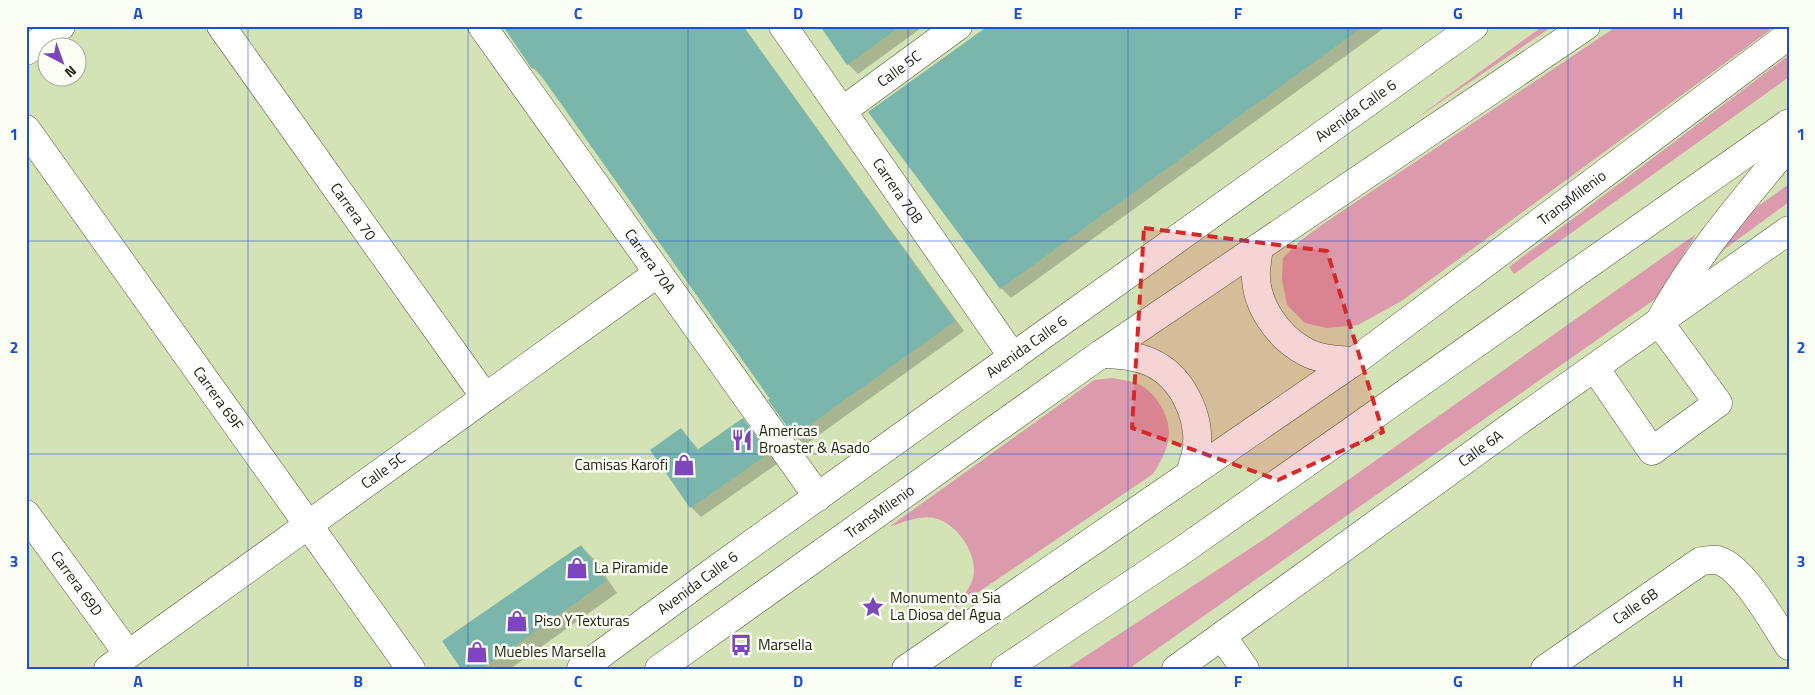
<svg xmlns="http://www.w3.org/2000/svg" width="1815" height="695" viewBox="0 0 1815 695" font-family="'Titillium Web',sans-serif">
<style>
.green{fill:#db9bac}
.shadow{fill:#0003}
.building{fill:#7bb6ac}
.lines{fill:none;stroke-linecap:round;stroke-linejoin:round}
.minor-casing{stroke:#4f5b33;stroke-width:29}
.highway-casing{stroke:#4f5b33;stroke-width:29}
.minor{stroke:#fff;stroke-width:28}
.highway{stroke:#fff;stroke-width:28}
.marked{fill:#d62828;fill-opacity:0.2;stroke:#d62828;stroke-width:4;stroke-dasharray:10 6;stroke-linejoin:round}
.grid{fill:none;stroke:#1d4ed8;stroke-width:1;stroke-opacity:0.55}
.labels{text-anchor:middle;stroke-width:5;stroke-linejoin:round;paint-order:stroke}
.street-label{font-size:15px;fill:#202514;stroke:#fbfef5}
.poi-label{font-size:15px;fill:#202514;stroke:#fbfef5;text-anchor:start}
.neatline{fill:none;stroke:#1d4ed8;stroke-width:2}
.grid-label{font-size:16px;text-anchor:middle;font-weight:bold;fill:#1d4ed8}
</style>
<rect width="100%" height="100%" fill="#d4e3b5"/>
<path class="green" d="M 1543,26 L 1553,26 L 1411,122 Z
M 1617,26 L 1767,26 L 1770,30 L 1403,300 L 1358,325 L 1327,328 L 1305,323 L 1287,305 L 1282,280 L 1283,258 L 1300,241 L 1323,224 Z
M 1789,55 L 1789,77 L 1514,274 L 1509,267 Z
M 1789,184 L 1789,202 L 1722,251 L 1746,215 Z
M 1696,234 L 1658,297 L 1134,665 L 1129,669 L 1066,669 L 1266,538 Z
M 1113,378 C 1121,380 1129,380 1136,383 C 1146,387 1153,394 1159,403 C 1176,429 1169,449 1153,474 L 952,610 C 961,599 974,586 974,570 C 974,549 956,523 934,518 C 920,515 902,523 889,527 L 1094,380 Z"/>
<path class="shadow" d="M 504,26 L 743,26 L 964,331 L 805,445 L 795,436 L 770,401 L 772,400 L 543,78 L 533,68 Z
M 821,26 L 924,26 L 858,74 L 848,64 Z
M 991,26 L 1387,26 L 1011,298 L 1001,288 L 870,113 Z
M 743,420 L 752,430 L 777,464 L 701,517 L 691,507 L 651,450 L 681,429 L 699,450 Z
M 581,546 L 593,558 L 617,593 L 510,669 L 462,669 Z"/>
<path class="building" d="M 503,26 L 743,26 L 955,321 L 794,436 L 768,400 L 770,399 L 535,67 L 532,69 Z
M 820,26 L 901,26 L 847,65 Z
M 988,26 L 1364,26 L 1000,289 L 868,112 Z
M 743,418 L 768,454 L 690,508 L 650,450 L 681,428 L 697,450 Z
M 581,545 L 606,581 L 482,669 L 461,669 L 442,641 Z"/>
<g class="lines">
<g class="minor-casing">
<g id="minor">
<path id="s1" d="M 221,26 L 485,397"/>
<path id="s2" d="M 482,26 L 818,497"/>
<path id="s3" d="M 783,26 L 1013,357"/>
<path d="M 26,51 L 61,26"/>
<path id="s4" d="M 842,111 L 958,26"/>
<path id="s5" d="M 26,129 L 411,669"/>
<path d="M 1259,247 C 1258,254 1257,262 1256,270 C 1254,303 1277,337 1306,352 C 1321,360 1339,360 1355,361"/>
<path d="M 1101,354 C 1118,354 1134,355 1150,362 C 1182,376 1200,415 1197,448 C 1196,457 1192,466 1190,474"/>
<path d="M 1595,368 L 1652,451 L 1718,403 L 1659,322"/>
<path id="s6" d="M 26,514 L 128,654"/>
<path d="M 1222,636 L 1245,669"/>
<path id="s7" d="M 108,669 L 658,273"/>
<path id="s8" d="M 659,669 L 1101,354 L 1586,26"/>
<path id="s9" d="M 906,669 L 1355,361 L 1789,35"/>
<path id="s10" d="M 1176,669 L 1520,420 L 1789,230"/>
<path id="s11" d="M 1545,669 L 1701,561 C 1706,561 1712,559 1717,560 C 1743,566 1774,624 1789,646"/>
</g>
</g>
<g class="highway-casing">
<g id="highway">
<path d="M 1659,322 C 1694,257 1742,202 1789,145"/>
<path id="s12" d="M 581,669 L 718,568 L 1474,26"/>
<path d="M 1005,669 L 1180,552 L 1789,123"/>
</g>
</g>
<use href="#minor" class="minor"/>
<use href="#highway" class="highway"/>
</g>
<path class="marked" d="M 1144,228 L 1327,251 L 1383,432 L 1278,480 L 1132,428 Z"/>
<path class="grid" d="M 248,26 L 248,669M 468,26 L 468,669M 688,26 L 688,669M 908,26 L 908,669M 1128,26 L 1128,669M 1348,26 L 1348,669M 1568,26 L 1568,669M 26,241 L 1789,241M 26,454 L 1789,454"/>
<defs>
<g id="restaurant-bare" transform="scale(1.725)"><path d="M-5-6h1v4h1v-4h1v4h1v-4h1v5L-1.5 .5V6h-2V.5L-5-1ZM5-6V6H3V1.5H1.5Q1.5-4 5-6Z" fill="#7e46bc" stroke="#fbfef5" stroke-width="2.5" paint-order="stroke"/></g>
<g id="shop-bare" transform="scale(1.725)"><path d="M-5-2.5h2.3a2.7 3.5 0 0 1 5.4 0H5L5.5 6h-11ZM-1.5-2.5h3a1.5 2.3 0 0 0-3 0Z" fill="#7e46bc" stroke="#fbfef5" stroke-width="2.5" paint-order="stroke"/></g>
<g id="sight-bare" transform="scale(1.725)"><path d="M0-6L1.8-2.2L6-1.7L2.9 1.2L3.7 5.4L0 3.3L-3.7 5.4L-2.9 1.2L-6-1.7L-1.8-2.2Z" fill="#7e46bc" stroke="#fbfef5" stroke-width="2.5" paint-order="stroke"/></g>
<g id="bus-bare" transform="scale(1.725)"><path d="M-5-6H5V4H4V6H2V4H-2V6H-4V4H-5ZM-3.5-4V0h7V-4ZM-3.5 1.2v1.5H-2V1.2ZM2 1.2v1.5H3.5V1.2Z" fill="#7e46bc" stroke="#fbfef5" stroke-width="2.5" paint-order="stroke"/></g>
</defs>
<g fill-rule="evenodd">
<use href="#restaurant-bare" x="742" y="440"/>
<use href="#shop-bare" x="684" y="465"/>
<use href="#shop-bare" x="577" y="568"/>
<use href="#sight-bare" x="873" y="607"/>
<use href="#shop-bare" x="517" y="621"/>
<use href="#bus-bare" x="741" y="645"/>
<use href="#shop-bare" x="477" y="652"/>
</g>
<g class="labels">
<g class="street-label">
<text dy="5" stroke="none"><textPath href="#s4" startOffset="71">Calle 5C</textPath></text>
<text dy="5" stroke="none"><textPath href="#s12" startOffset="955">Avenida Calle 6</textPath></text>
<text dy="5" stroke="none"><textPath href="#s3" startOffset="201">Carrera 70B</textPath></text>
<text dy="5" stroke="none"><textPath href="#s9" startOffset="816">TransMilenio</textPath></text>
<text dy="5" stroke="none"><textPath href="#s1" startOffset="228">Carrera 70</textPath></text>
<text dy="5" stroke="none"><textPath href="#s2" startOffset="289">Carrera 70A</textPath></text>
<text dy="5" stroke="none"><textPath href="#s12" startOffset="550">Avenida Calle 6</textPath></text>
<text dy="5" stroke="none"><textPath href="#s5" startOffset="331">Carrera 69F</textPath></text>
<text dy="5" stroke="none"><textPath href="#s10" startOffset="376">Calle 6A</textPath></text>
<text dy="5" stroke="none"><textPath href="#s7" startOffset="339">Calle 5C</textPath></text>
<text dy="5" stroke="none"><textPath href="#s8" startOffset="271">TransMilenio</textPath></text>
<text dy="5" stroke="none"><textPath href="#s12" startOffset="145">Avenida Calle 6</textPath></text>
<text dy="5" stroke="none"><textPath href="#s6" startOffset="86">Carrera 69D</textPath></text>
<text dy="5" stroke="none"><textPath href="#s11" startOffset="110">Calle 6B</textPath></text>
</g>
<g class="poi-label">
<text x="759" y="436">Americas<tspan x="759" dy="17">Broaster &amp; Asado</tspan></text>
<text x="668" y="470" text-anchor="end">Camisas Karofi</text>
<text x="594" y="573">La Piramide</text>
<text x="890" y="603">Monumento a Sia<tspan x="890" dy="17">La Diosa del Agua</tspan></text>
<text x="534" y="626">Piso Y Texturas</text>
<text x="758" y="650">Marsella</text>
<text x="494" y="657">Muebles Marsella</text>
</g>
</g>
<rect width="1815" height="695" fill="none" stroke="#fbfef5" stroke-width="55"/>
<g transform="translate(62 62) rotate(139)"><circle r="24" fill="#fbfef5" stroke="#a3a79b"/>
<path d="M0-4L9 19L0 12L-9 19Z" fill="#7e46bc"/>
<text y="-8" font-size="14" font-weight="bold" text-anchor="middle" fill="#202514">N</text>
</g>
<rect x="28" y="28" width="1760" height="640" class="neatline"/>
<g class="grid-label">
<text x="138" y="19">A</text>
<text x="358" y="19">B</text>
<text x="578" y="19">C</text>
<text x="798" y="19">D</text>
<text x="1018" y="19">E</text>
<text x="1238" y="19">F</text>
<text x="1458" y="19">G</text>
<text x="1678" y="19">H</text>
<text x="14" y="140">1</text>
<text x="1801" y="140">1</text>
<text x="14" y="353">2</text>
<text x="1801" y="353">2</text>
<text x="14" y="567">3</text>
<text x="1801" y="567">3</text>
<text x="138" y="687">A</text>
<text x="358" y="687">B</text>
<text x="578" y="687">C</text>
<text x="798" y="687">D</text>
<text x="1018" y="687">E</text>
<text x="1238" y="687">F</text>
<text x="1458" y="687">G</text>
<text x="1678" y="687">H</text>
</g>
</svg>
